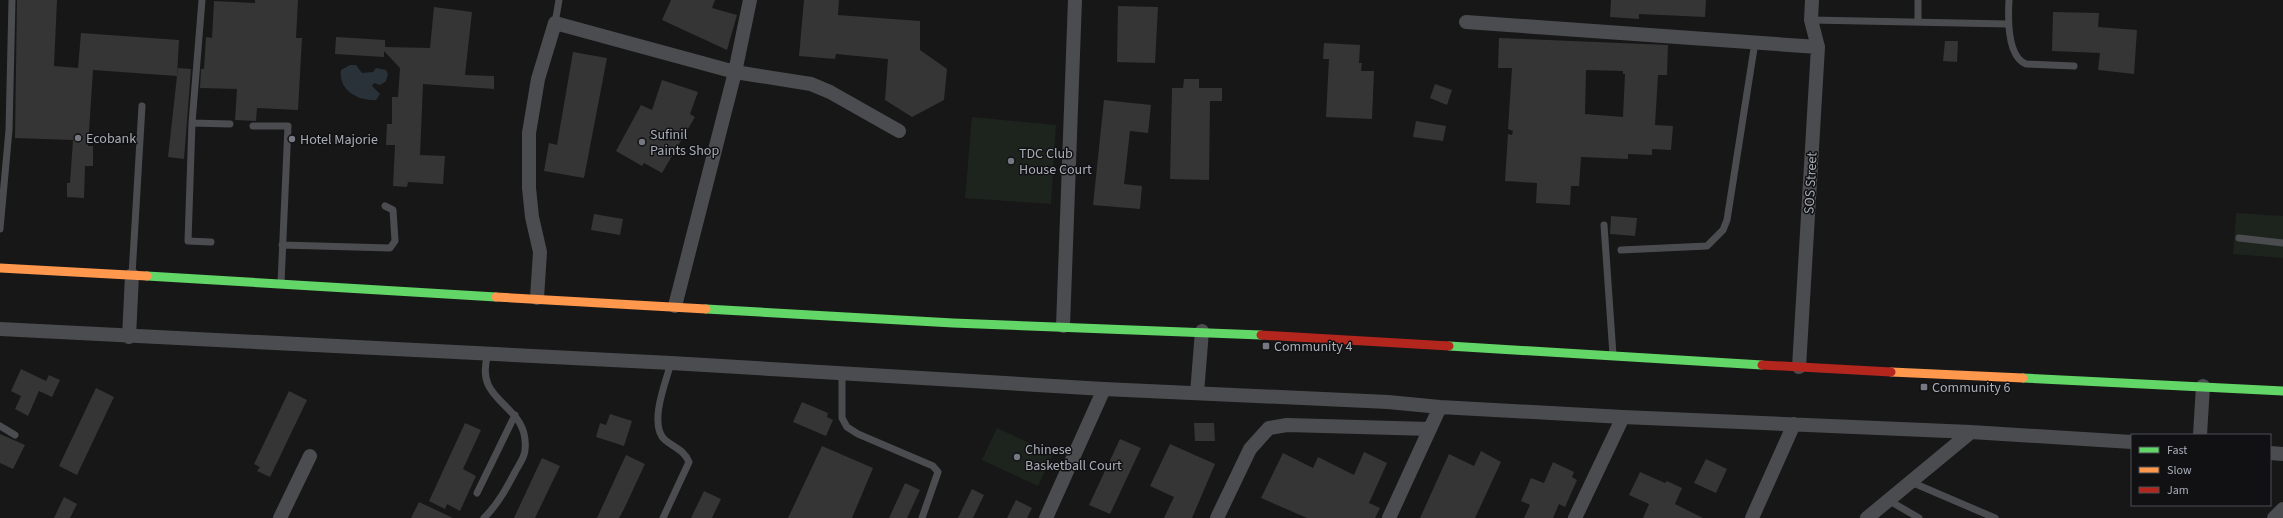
<svg xmlns="http://www.w3.org/2000/svg" width="2283" height="518" viewBox="0 0 2283 518" font-family="'Source Sans 3',sans-serif">
<style>
.green{fill:#1d241e}
.water{fill:#2a3239}
.building{fill:#353536;fill-rule:evenodd}
.lines{fill:none;stroke-linecap:round;stroke-linejoin:round}
.lane{stroke:#4b4c50;stroke-width:7}
.street{stroke:#4b4c50;stroke-width:14}
.fast{stroke:#63d668;stroke-width:9}
.slow{stroke:#ff974d;stroke-width:9}
.jam{stroke:#b3261e;stroke-width:9}
.poi-dot{fill:#757880;stroke:#111113;stroke-width:1.5}
.labels{text-anchor:middle;stroke-width:3;stroke-linejoin:round;paint-order:stroke}
.poi-label{font-size:14px;fill:#a8adb8;stroke:#111113;text-anchor:start}
.street-label{font-size:14px;fill:#a8adb8;stroke:#111113}
</style>
<rect width="100%" height="100%" fill="#171717"/>
<path class="green" d="M 972,117 L 1056,125 L 1051,204 L 965,198 Z
M 2236,213 L 2283,216 L 2283,258 L 2233,254 Z
M 997,428 L 1053,454 L 1038,486 L 982,460 Z"/>
<path class="water" d="M 350,65 L 356,65 L 362,73 L 373,72 L 376,68 L 386,70 L 388,74 L 386,81 L 380,85 L 374,83 L 372,86 L 380,94 L 376,100 C 359,101 338,91 341,70 Z"/>
<path class="building" d="M 17,0 L 57,0 L 54,66 L 78,68 L 81,33 L 179,40 L 177,76 L 178,68 L 191,69 L 184,159 L 168,157 L 177,76 L 93,70 L 88,146 L 93,146 L 93,166 L 85,166 L 84,198 L 67,197 L 67,183 L 70,183 L 73,140 L 15,138 Z
M 255,0 L 298,0 L 296,38 L 302,38 L 298,110 L 257,108 L 256,121 L 235,120 L 237,89 L 200,88 L 201,69 L 204,69 L 206,37 L 212,38 L 214,1 L 255,3 Z
M 671,0 L 715,0 L 712,8 L 737,15 L 727,50 L 662,20 Z
M 804,0 L 839,0 L 838,15 L 920,21 L 920,50 L 947,69 L 944,100 L 912,117 L 885,100 L 888,59 L 836,54 L 835,59 L 799,56 Z
M 1611,0 L 1706,0 L 1705,17 L 1639,14 L 1639,19 L 1610,17 Z
M 1118,6 L 1158,7 L 1155,63 L 1117,62 Z
M 434,7 L 472,12 L 465,75 L 494,76 L 494,89 L 423,84 L 420,155 L 445,156 L 443,184 L 408,182 L 407,187 L 393,186 L 395,145 L 386,145 L 387,124 L 392,124 L 392,97 L 398,97 L 400,68 L 384,51 L 384,57 L 335,54 L 336,37 L 385,40 L 385,47 L 430,48 Z
M 2053,12 L 2099,13 L 2098,27 L 2137,30 L 2134,74 L 2098,70 L 2100,53 L 2052,51 Z
M 1499,38 L 1668,45 L 1667,75 L 1658,75 L 1655,125 L 1673,126 L 1671,150 L 1652,149 L 1652,155 L 1628,154 L 1628,159 L 1581,157 L 1579,186 L 1571,186 L 1570,205 L 1536,203 L 1537,183 L 1505,181 L 1508,134 L 1512,135 L 1513,131 L 1508,129 L 1512,68 L 1498,68 ZM 1586,70 L 1623,71 L 1623,74 L 1625,74 L 1623,117 L 1585,114 Z
M 1945,41 L 1958,41 L 1957,62 L 1943,61 Z
M 1324,43 L 1360,45 L 1359,63 L 1362,63 L 1361,71 L 1374,71 L 1372,119 L 1326,117 L 1329,59 L 1323,59 Z
M 573,52 L 607,58 L 584,178 L 544,171 L 549,143 L 557,145 Z
M 1184,79 L 1199,79 L 1199,88 L 1222,88 L 1222,101 L 1210,101 L 1209,180 L 1170,179 L 1172,88 L 1183,88 Z
M 662,80 L 698,92 L 690,114 L 695,117 L 662,173 L 644,163 L 642,166 L 616,151 L 641,105 L 652,110 Z
M 1435,84 L 1452,90 L 1447,105 L 1430,98 Z
M 1104,100 L 1151,105 L 1148,133 L 1130,131 L 1124,184 L 1142,186 L 1140,209 L 1093,205 Z
M 1416,121 L 1446,126 L 1443,141 L 1413,137 Z
M 594,214 L 623,219 L 620,235 L 591,230 Z
M 1611,216 L 1637,218 L 1635,236 L 1610,234 Z
M 21,369 L 46,381 L 49,375 L 60,380 L 52,397 L 39,391 L 28,416 L 15,409 L 21,396 L 11,391 Z
M 96,388 L 114,397 L 77,475 L 59,466 Z
M 289,391 L 307,400 L 270,477 L 257,471 L 260,467 L 254,464 Z
M 802,402 L 828,413 L 827,417 L 833,420 L 826,436 L 793,422 Z
M 610,414 L 632,421 L 624,446 L 596,437 L 600,423 L 606,425 Z
M 465,423 L 481,430 L 463,469 L 476,476 L 460,511 L 447,504 L 445,509 L 429,501 Z
M 1194,423 L 1214,423 L 1215,441 L 1195,441 Z
M 0,434 L 25,445 L 13,469 L 0,463 Z
M 1120,439 L 1141,448 L 1110,514 L 1089,505 Z
M 1170,444 L 1215,464 L 1192,518 L 1164,518 L 1174,497 L 1150,486 Z
M 822,446 L 873,468 L 852,518 L 788,518 Z
M 1481,451 L 1501,462 L 1475,518 L 1420,518 L 1449,454 L 1474,466 Z
M 1364,452 L 1387,463 L 1369,503 L 1380,508 L 1375,518 L 1307,518 L 1261,498 L 1283,453 L 1313,468 L 1318,457 L 1354,475 Z
M 626,455 L 645,464 L 624,509 L 619,518 L 597,518 Z
M 542,458 L 560,466 L 535,518 L 514,518 Z
M 1706,459 L 1727,469 L 1716,493 L 1694,483 Z
M 1553,462 L 1574,472 L 1572,477 L 1577,480 L 1565,507 L 1559,504 L 1553,518 L 1524,518 L 1530,505 L 1521,501 L 1531,478 L 1544,483 Z
M 1640,472 L 1665,483 L 1667,481 L 1682,488 L 1675,504 L 1703,518 L 1643,518 L 1649,504 L 1629,495 Z
M 905,483 L 920,490 L 907,518 L 889,518 Z
M 972,489 L 984,495 L 973,518 L 958,518 Z
M 704,491 L 721,499 L 712,518 L 691,518 Z
M 64,497 L 77,504 L 70,518 L 54,518 Z
M 1016,500 L 1032,508 L 1027,518 L 1007,518 Z
M 419,502 L 453,518 L 411,518 Z"/>
<g class="lines">
<path class="lane" d="M 202,0 L 192,123 L 188,241 L 211,242
M 2009,0 C 2008,17 2007,56 2026,64 L 2074,66
M 1811,20 L 2008,24
M 1918,22 L 1918,0
M 555,23 L 559,0
M 192,123 L 230,124
M 253,126 L 288,126 L 281,283
M 1604,225 L 1613,355
M 0,229 L 9,130 L 12,0
M 2239,238 L 2283,243
M 282,245 L 390,248 L 395,241 L 393,210 L 385,206
M 1621,250 L 1707,246 L 1723,230 L 1727,220 L 1755,42
M 132,275 L 142,106
M 842,373 L 842,418 L 847,427 L 858,434 L 933,466 L 938,472 L 922,518
M 0,426 L 15,435
M 1911,482 L 1995,518
M 477,493 L 515,415
M 1888,500 L 1919,518
M 484,518 C 498,504 506,489 515,472 C 518,466 525,457 525,450 C 530,402 472,405 488,354
M 663,518 L 689,462 C 684,450 675,448 665,440 C 648,425 666,381 671,363"/>
<path class="street" d="M 1466,22 L 1818,47
M 537,298 L 540,252 L 532,217 L 529,188 L 529,133 L 538,79 L 555,23 L 735,72 L 811,84 L 830,92 L 899,131
M 675,306 L 735,72 L 750,0
M 1063,326 L 1075,0
M 0,329 L 671,363 L 1104,389 L 1388,402 L 1440,407 L 1623,417 L 1971,432 L 2132,442
M 129,337 L 132,275
M 1799,367 L 1818,47 L 1811,20 L 1812,0
M 1197,393 L 1202,331
M 2200,435 L 2203,386
M 2270,453 L 2283,454
M 280,518 L 310,456
M 1046,518 L 1104,389
M 1217,518 L 1250,449 L 1269,428 L 1287,425 L 1430,429
M 1389,518 L 1440,407
M 1575,518 L 1623,417
M 1752,518 L 1794,424
M 1867,518 L 1971,432
M 2274,518 L 2283,509"/>
<path class="fast" d="M 147,276 L 496,297
M 706,309 L 953,323 L 1261,335
M 1449,346 L 1762,365
M 2023,378 L 2283,391"/>
<path class="slow" d="M 0,268 L 147,276
M 496,297 L 706,309
M 1891,372 L 2023,378"/>
<path class="jam" d="M 1261,335 L 1449,346
M 1762,365 L 1891,372"/>
</g>
<g class="poi-dot">
<circle cx="78" cy="138" r="4"/>
<circle cx="292" cy="139" r="4"/>
<circle cx="642" cy="142" r="4"/>
<circle cx="1011" cy="161" r="4"/>
<rect x="1262" y="342" width="8" height="8" rx="2"/>
<rect x="1920" y="383" width="8" height="8" rx="2"/>
<circle cx="1017" cy="457" r="4"/>
</g>
<g class="labels">
<g class="poi-label">
<text x="650" y="139">Sufinil<tspan x="650" dy="16">Paints Shop</tspan></text>
<text x="86" y="143">Ecobank</text>
<text x="300" y="144">Hotel Majorie</text>
<text x="1019" y="158">TDC Club<tspan x="1019" dy="16">House Court</tspan></text>
<text x="1274" y="351">Community 4</text>
<text x="1932" y="392">Community 6</text>
<text x="1025" y="454">Chinese<tspan x="1025" dy="16">Basketball Court</tspan></text>
</g>
<g class="street-label">
<text transform="translate(1810 183) rotate(-87)" y="5">SOS Street</text>
</g>
</g>
<rect x="2131" y="434" width="140" height="72" fill="#111113" stroke="#4d4f55"/>
<rect x="2139" y="447" width="20" height="6" fill="#63d668" stroke="#4d4f55"/>
<text x="2167" y="454" font-size="12" fill="#a8adb8">Fast</text>
<rect x="2139" y="467" width="20" height="6" fill="#ff974d" stroke="#4d4f55"/>
<text x="2167" y="474" font-size="12" fill="#a8adb8">Slow</text>
<rect x="2139" y="487" width="20" height="6" fill="#b3261e" stroke="#4d4f55"/>
<text x="2167" y="494" font-size="12" fill="#a8adb8">Jam</text>
</svg>
